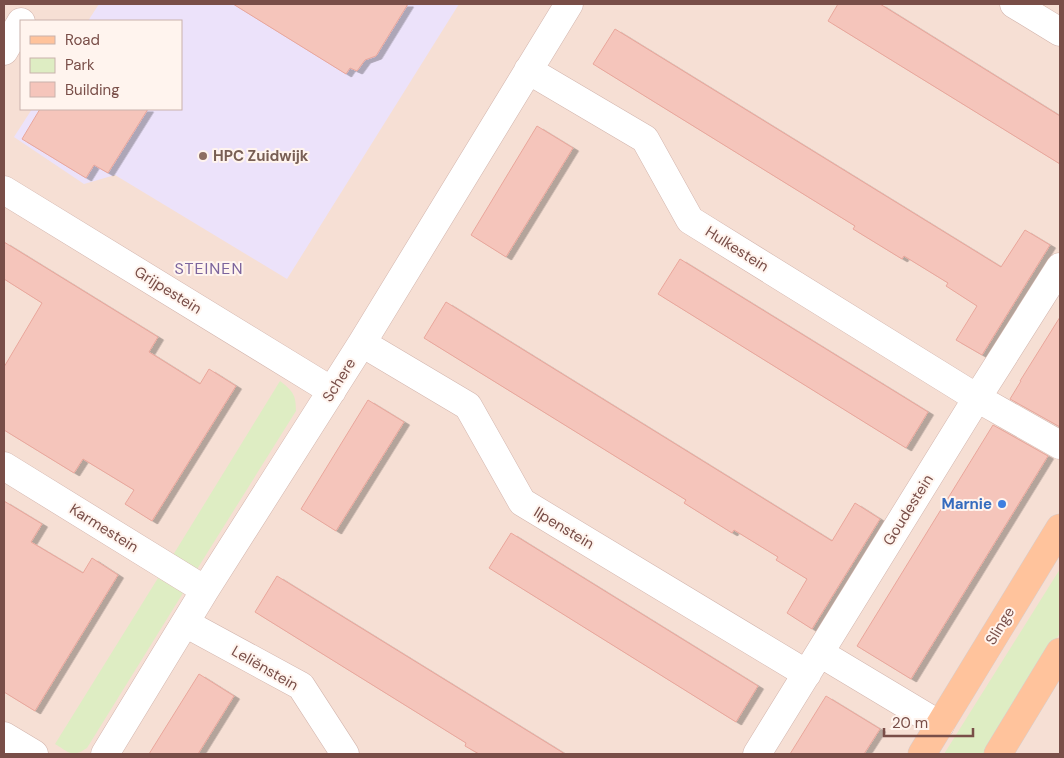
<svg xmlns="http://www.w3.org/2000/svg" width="1064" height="758" viewBox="0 0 1064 758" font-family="'DM Sans',sans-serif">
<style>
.residential{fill:#f6dfd4;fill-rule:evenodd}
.education{fill:#ece2fa}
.green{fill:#deedc3}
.building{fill:#f5c5bb;stroke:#e9a69b;filter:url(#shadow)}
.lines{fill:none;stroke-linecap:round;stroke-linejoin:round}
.minor-casing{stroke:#d3b5ad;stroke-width:29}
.major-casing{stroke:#d9cdcc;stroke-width:29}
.minor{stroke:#fff;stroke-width:28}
.major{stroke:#ffc39c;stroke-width:28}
.education-dot{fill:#8d6e63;stroke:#fff4ee;stroke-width:2}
.shop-dot{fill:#3f7fe0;stroke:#fff4ee;stroke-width:2}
.labels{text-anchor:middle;stroke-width:4;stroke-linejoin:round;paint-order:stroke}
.education-label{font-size:15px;font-weight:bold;fill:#785e54;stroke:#fff4ee;text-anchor:start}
.street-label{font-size:15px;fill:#794e48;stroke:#fff4ee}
.shop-label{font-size:15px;font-weight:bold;fill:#366cbe;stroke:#fff4ee;text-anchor:end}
.neighbourhood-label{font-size:16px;letter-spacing:1px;fill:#7c649d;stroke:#fff4ee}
</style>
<defs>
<filter id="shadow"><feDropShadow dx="5.5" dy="3" stdDeviation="0" flood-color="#0004"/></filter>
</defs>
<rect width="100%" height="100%" fill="#feefe6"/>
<path class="residential" d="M 4,4 L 1060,4 L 1060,754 L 4,754 ZM 21,21 L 181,21 L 181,109 L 21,109 Z"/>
<path class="education" d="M 99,4 L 459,4 L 287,279 L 115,175 L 84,184 L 14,137 L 32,109 L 181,109 L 181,21 L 88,21 Z"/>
<path class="green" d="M 280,381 C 293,391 296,395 296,411 L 194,574 L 170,560 Z
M 1060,569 L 1060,633 L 985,754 L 944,754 Z
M 158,578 L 183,593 L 87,748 C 72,758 70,753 55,744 Z"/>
<path class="building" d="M 233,4 L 408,4 L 376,56 L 365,60 L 357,71 L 350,68 L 346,74 Z
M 838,4 L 880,4 L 1060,116 L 1060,164 L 828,21 Z
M 615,29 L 1001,267 L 1025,230 L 1050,245 L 982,355 L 956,340 L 977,306 L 946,286 L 948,283 L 904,256 L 902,259 L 853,229 L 855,226 L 593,64 Z
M 40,109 L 148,109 L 108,173 L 94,165 L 86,178 L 22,139 Z
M 537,126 L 573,148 L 506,257 L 471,235 Z
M 4,242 L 158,337 L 149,352 L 200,384 L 209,369 L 236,386 L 152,521 L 125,504 L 134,490 L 83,459 L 74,473 L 4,430 L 4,367 L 42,303 L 4,279 Z
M 680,259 L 928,412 L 906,448 L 658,294 Z
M 446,302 L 832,541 L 855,503 L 880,519 L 812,629 L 787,613 L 807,579 L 776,560 L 778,557 L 734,530 L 732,533 L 684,503 L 686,500 L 424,338 Z
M 1060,317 L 1060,427 L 1010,399 L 1021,381 L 1020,381 Z
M 368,400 L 404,422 L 336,531 L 301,509 Z
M 993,425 L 1048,456 L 911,679 L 857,646 Z
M 4,501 L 42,524 L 31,542 L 83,573 L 92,558 L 118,575 L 35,711 L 4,692 Z
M 511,533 L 758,686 L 736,722 L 489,568 Z
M 277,576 L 340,615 L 565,754 L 479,754 L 465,746 L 466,743 L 255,612 Z
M 199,674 L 234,696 L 198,754 L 149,754 Z
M 826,696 L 880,729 L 864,754 L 790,754 Z"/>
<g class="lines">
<g class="minor-casing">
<path id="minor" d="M 1014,4 L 1060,32
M 4,51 L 21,22
M 528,70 L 645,139 L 690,220 L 977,398 L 1060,445
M 4,190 L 332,391
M 362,343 L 468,406 L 522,502 L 807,674
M 4,466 L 205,590
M 185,623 L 301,686 L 345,754
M 820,653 L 940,725
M 4,736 L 34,754
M 105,754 L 205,590 L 362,343 L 569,4
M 757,754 L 977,398 L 1060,267"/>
</g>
<g class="major-casing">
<path id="major" d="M 922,754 L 1060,528
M 998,754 L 1060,652"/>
</g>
<use href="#minor" class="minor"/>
<use href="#major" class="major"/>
</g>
<circle class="education-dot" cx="203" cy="156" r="5"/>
<circle class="shop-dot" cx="1002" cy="504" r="5"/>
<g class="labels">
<g class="education-label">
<text x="213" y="161">HPC Zuidwijk</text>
</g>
<g class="street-label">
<text transform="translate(737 249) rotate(32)" y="5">Hulkestein</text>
<text transform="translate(168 290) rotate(32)" y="5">Grijpestein</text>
<text transform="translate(339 380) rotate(-58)" y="5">Schere</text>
<text transform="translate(908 510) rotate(-58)" y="5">Goudestein</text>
<text transform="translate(104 528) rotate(32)" y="5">Karmestein</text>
<text transform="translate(564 528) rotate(31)" y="5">Ilpenstein</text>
<text transform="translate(1000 626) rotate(-59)" y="5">Slinge</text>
<text transform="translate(265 668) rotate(30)" y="5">Leliënstein</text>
</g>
<g class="shop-label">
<text x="992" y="509">Marnie</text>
</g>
<g class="neighbourhood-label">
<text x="209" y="274">STEINEN</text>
</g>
</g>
<rect width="1064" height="758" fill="none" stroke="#794e48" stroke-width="10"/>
<rect x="20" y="20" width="162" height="90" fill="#fff4ee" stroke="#c9b2ac"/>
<rect x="30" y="36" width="25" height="8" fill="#ffc39c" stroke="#c9b2ac"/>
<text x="65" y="45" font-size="15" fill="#794e48">Road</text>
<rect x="30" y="58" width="25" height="15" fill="#deedc3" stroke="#c9b2ac"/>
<text x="65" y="70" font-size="15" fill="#794e48">Park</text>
<rect x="30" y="82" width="25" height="15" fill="#f5c5bb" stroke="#c9b2ac"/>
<text x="65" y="95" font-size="15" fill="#794e48">Building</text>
<path d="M884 728v8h89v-8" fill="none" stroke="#794e48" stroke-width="2.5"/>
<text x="892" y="728" font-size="15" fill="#794e48" stroke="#fff4ee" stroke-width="4" paint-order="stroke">20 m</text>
</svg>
